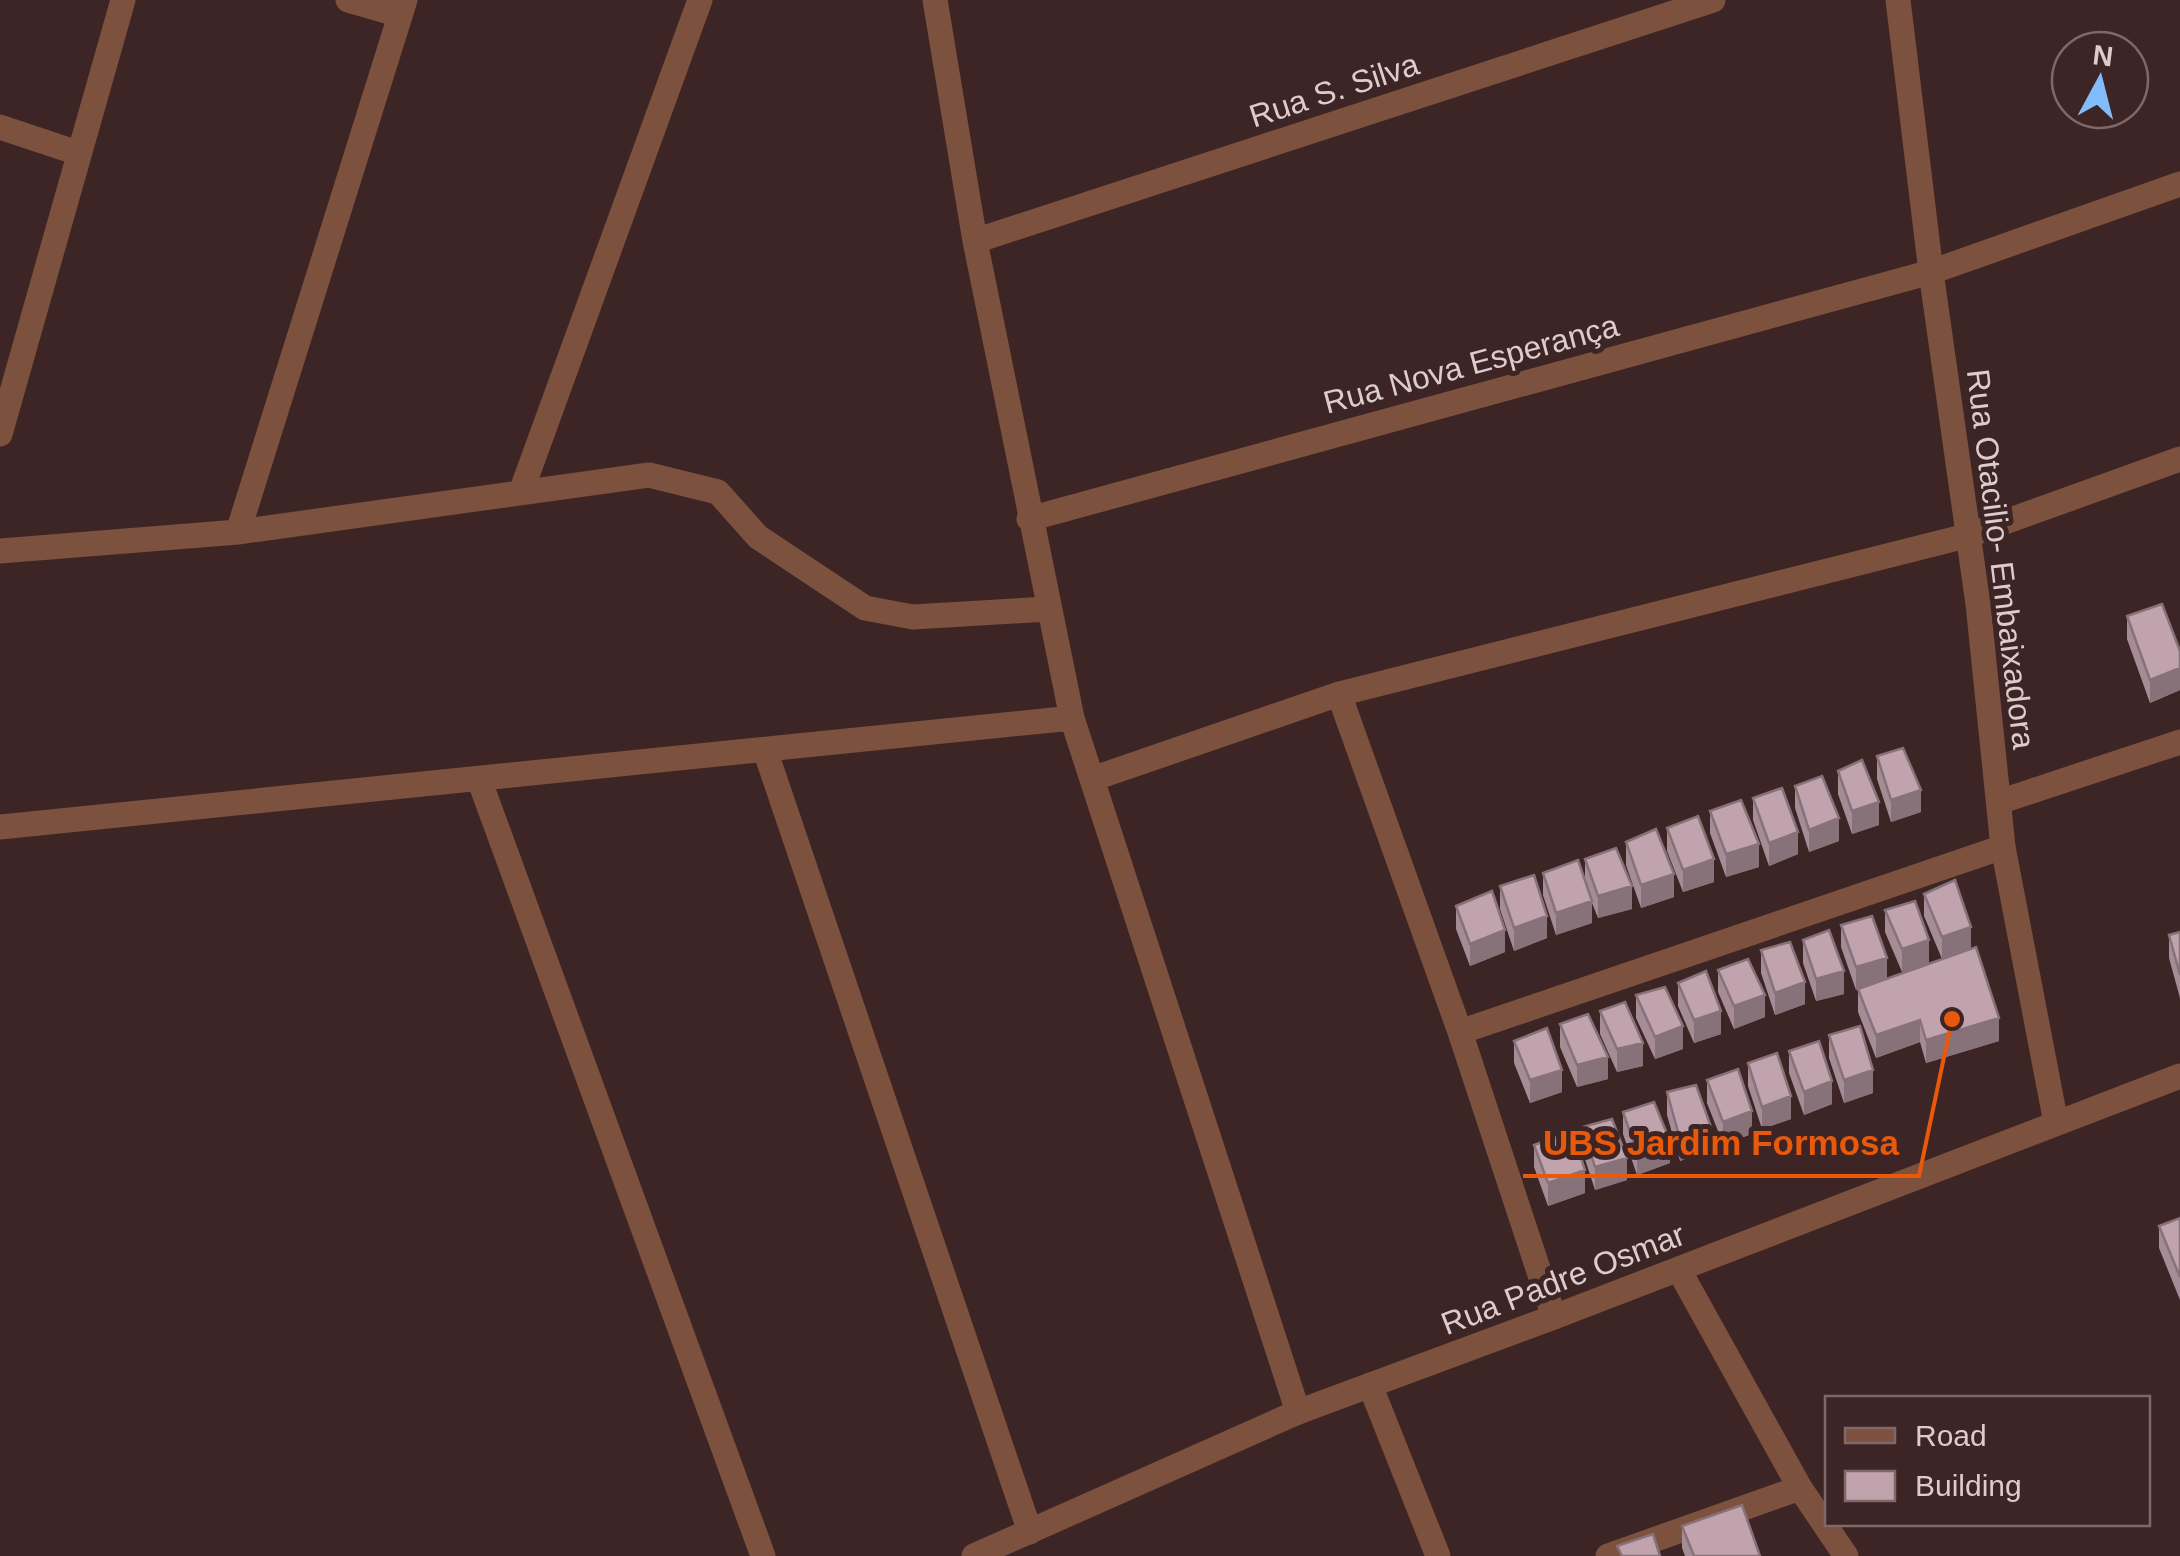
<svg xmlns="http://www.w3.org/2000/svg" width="2180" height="1556" viewBox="0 0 2180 1556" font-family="Helvetica,sans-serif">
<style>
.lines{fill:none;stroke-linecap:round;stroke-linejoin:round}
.minor{stroke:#7c513e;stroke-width:25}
.tertiary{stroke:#7c513e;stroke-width:25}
.wall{fill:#a68c96}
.shaded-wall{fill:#87727a}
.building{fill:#c1a3ae;stroke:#87727a;stroke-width:2.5}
.labels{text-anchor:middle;stroke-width:10;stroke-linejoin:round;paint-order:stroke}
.street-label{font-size:32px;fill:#dcc;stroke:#3e2525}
.leader{fill:none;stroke:#e8590c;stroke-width:4}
.callout-dot{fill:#e8590c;stroke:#3e2525;stroke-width:4}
.callout-label{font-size:35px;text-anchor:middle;font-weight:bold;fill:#e8590c;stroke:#3e2525;stroke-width:10;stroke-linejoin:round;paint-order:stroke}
</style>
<rect width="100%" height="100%" fill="#3e2525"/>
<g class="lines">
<path class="minor" d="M 348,0 L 400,15
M 935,0 L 975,241 L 1072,718 L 1298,1412
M 0,127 L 78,153
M 975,241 L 1713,0
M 0,434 L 123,0
M 521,492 L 700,0
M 1029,519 L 1931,272 L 2180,184
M 238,532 L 405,0
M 0,551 L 238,532 L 649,475 L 718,492 L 758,537 L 865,608 L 913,617 L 1048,609
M 1339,694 L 1460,1032 L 1554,1317
M 765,750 L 1030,1532
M 479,779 L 763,1556
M 1092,779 L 1339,694 L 1966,536 L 2180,459
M 1999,802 L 2180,742
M 0,827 L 1072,718
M 1460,1032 L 2003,847
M 1679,1270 L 1800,1488 L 1846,1556
M 1370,1385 L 1438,1556
M 1608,1556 L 1800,1488"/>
<path class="tertiary" d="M 1898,0 L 1931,272 L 1978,604 L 2003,847 L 2056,1123
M 974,1556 L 1298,1412 L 1554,1317 L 2180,1076"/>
</g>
<path class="wall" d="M 2127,616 L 2180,651 L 2180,690 L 2150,703 L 2127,639 Z
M 1877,756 L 1921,812 L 1891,822 L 1877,779 Z
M 1838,771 L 1879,825 L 1852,834 L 1838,794 Z
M 1795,786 L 1839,841 L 1809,852 L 1795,808 Z
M 1753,798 L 1798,854 L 1769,866 L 1753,820 Z
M 1710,811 L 1759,867 L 1726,877 L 1710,833 Z
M 1667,828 L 1714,882 L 1683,892 L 1667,851 Z
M 1626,842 L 1674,897 L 1641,908 L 1626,865 Z
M 1585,859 L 1632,909 L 1598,918 L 1592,903 L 1592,923 L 1556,935 L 1543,895 L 1543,873 L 1585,880 Z
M 1500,886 L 1547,938 L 1514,951 L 1500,909 Z
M 1924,894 L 1971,949 L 1999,1041 L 1926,1063 L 1920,1042 L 1876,1058 L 1858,1012 L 1858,989 L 1856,990 L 1841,947 L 1841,925 L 1887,979 L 1942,959 L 1924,916 Z
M 1456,906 L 1505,952 L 1470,966 L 1456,929 Z
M 1885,910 L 1929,963 L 1902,972 L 1885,932 Z
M 2180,932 L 2180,998 L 2169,958 L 2169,935 Z
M 1803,940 L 1844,994 L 1816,1001 L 1803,963 Z
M 1761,950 L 1805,1004 L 1775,1015 L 1761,973 Z
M 1718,970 L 1765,1017 L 1734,1029 L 1718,992 Z
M 1678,983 L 1721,1034 L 1694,1043 L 1678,1006 Z
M 1636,995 L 1683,1049 L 1655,1059 L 1636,1018 Z
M 1600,1011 L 1643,1066 L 1617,1072 L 1600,1034 Z
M 1560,1024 L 1608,1079 L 1577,1087 L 1560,1047 Z
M 1829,1035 L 1873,1093 L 1844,1103 L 1829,1058 Z
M 1514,1041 L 1562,1092 L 1530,1103 L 1514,1063 Z
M 1789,1051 L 1832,1104 L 1804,1115 L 1789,1073 Z
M 1748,1063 L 1791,1119 L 1762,1129 L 1748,1086 Z
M 1707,1080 L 1752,1134 L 1723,1144 L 1707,1103 Z
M 1667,1092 L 1711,1150 L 1680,1161 L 1667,1115 Z
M 1623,1112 L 1670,1163 L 1637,1175 L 1623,1134 Z
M 1582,1127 L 1627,1180 L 1595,1190 L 1582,1150 Z
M 1534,1145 L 1585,1193 L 1548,1206 L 1534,1167 Z
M 2180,1218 L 2180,1300 L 2159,1248 L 2159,1226 Z
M 1682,1526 L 1760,1556 L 1685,1556 L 1682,1548 Z"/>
<path class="shaded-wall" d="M 2180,668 L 2180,690 L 2150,703 L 2150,680 Z
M 1921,790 L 1921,812 L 1891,822 L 1891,800 Z
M 1879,802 L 1879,825 L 1852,834 L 1852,811 Z
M 1839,818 L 1839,841 L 1809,852 L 1809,830 Z
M 1798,832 L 1798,854 L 1769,866 L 1769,843 Z
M 1759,844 L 1759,867 L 1726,877 L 1726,854 Z
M 1714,859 L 1714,882 L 1683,892 L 1683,870 Z
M 1674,874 L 1674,897 L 1641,908 L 1641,885 Z
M 1632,886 L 1632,909 L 1598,918 L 1598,896 Z
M 1592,901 L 1592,923 L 1556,935 L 1556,913 Z
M 1547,916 L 1547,938 L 1514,951 L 1514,928 Z
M 1971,927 L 1971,949 L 1942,959 L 1942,937 Z
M 1505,930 L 1505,952 L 1470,966 L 1470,944 Z
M 1929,940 L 1929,963 L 1902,972 L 1902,949 Z
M 1887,958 L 1887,980 L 1856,990 L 1856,967 Z
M 1844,971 L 1844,994 L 1816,1001 L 1816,979 Z
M 1805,982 L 1805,1004 L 1775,1015 L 1775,993 Z
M 1765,995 L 1765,1017 L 1734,1029 L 1734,1006 Z
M 1721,1011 L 1721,1034 L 1694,1043 L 1694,1020 Z
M 1999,1018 L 1999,1041 L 1926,1063 L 1926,1040 Z
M 1920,1020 L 1920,1042 L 1876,1058 L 1876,1035 Z
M 1683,1026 L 1683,1049 L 1655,1059 L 1655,1037 Z
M 1643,1043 L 1643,1066 L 1617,1072 L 1617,1049 Z
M 1608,1057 L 1608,1079 L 1577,1087 L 1577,1065 Z
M 1562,1070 L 1562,1092 L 1530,1103 L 1530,1080 Z
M 1873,1070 L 1873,1093 L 1844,1103 L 1844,1080 Z
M 1832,1081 L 1832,1104 L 1804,1115 L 1804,1092 Z
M 1791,1096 L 1791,1119 L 1762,1129 L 1762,1107 Z
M 1752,1111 L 1752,1134 L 1723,1144 L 1723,1122 Z
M 1711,1127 L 1711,1150 L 1680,1161 L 1680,1139 Z
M 1670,1141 L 1670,1163 L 1637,1175 L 1637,1152 Z
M 1627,1158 L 1627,1180 L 1595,1190 L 1595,1167 Z
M 1585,1170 L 1585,1193 L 1548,1206 L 1548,1183 Z"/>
<path class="building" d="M 2162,604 L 2180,651 L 2180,668 L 2150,680 L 2127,616 Z
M 1903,748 L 1921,790 L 1891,800 L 1877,756 Z
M 1862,760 L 1879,802 L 1852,811 L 1838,771 Z
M 1822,776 L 1839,818 L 1809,830 L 1795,786 Z
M 1782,788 L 1798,832 L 1769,843 L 1753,798 Z
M 1741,800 L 1759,844 L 1726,854 L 1710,811 Z
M 1698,816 L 1714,859 L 1683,870 L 1667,828 Z
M 1656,829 L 1674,874 L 1641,885 L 1626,842 Z
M 1616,848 L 1632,886 L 1598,896 L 1585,859 Z
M 1578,860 L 1592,901 L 1556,913 L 1543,873 Z
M 1534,875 L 1547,916 L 1514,928 L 1500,886 Z
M 1955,880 L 1971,927 L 1942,937 L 1924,894 Z
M 1492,891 L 1505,930 L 1470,944 L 1456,906 Z
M 1915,901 L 1929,940 L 1902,949 L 1885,910 Z
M 1872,916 L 1887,958 L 1856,967 L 1841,925 Z
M 1829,930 L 1844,971 L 1816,979 L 1803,940 Z
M 2180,932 L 2180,975 L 2169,935 Z
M 1790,942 L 1805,982 L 1775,993 L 1761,950 Z
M 1976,947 L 1999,1018 L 1926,1040 L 1920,1020 L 1876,1035 L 1858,989 Z
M 1748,959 L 1765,995 L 1734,1006 L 1718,970 Z
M 1706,971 L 1721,1011 L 1694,1020 L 1678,983 Z
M 1665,987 L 1683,1026 L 1655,1037 L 1636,995 Z
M 1625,1002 L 1643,1043 L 1617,1049 L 1600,1011 Z
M 1588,1014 L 1608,1057 L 1577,1065 L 1560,1024 Z
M 1860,1026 L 1873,1070 L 1844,1080 L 1829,1035 Z
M 1547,1028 L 1562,1070 L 1530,1080 L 1514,1041 Z
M 1819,1041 L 1832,1081 L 1804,1092 L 1789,1051 Z
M 1777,1053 L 1791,1096 L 1762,1107 L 1748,1063 Z
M 1738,1069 L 1752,1111 L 1723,1122 L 1707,1080 Z
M 1696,1085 L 1711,1127 L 1680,1139 L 1667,1092 Z
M 1654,1102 L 1670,1141 L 1637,1152 L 1623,1112 Z
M 1612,1119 L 1627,1158 L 1595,1167 L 1582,1127 Z
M 1572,1131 L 1585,1170 L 1548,1183 L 1534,1145 Z
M 2180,1218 L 2180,1277 L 2159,1226 Z
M 1742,1505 L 1760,1556 L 1694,1556 L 1682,1526 Z
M 1653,1534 L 1660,1556 L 1622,1556 L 1617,1546 Z"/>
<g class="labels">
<g class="street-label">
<text transform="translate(1334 90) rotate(-18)" y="11">Rua S. Silva</text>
<text transform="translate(1471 364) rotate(-15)" y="11">Rua Nova Esperança</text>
<text transform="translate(2001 559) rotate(83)" y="11">Rua Otacilio- Embaixadora</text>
<text transform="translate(1563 1279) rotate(-21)" y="11">Rua Padre Osmar</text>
</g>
</g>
<path class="leader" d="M1952 1019L1919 1176H1523"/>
<circle class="callout-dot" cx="1952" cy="1019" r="10"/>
<g class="callout-label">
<text x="1721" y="1155">UBS Jardim Formosa</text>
</g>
<rect x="1825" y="1396" width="325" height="130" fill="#3e2525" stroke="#7e6868" stroke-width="2.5"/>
<rect x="1845" y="1428" width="50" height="15" fill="#7c513e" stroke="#7e6868" stroke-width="2.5"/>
<text x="1915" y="1446" font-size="30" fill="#ddcccc">Road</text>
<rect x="1845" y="1471" width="50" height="30" fill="#c1a3ae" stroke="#7e6868" stroke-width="2.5"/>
<text x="1915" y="1496" font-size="30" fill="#ddcccc">Building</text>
<g transform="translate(2100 80) rotate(7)"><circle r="48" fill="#3e2525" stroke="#7e6868" stroke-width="2.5"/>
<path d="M0-8L18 38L0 25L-18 38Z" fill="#82bcfa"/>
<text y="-15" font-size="28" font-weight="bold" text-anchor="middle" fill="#ddcccc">N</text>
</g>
</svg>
